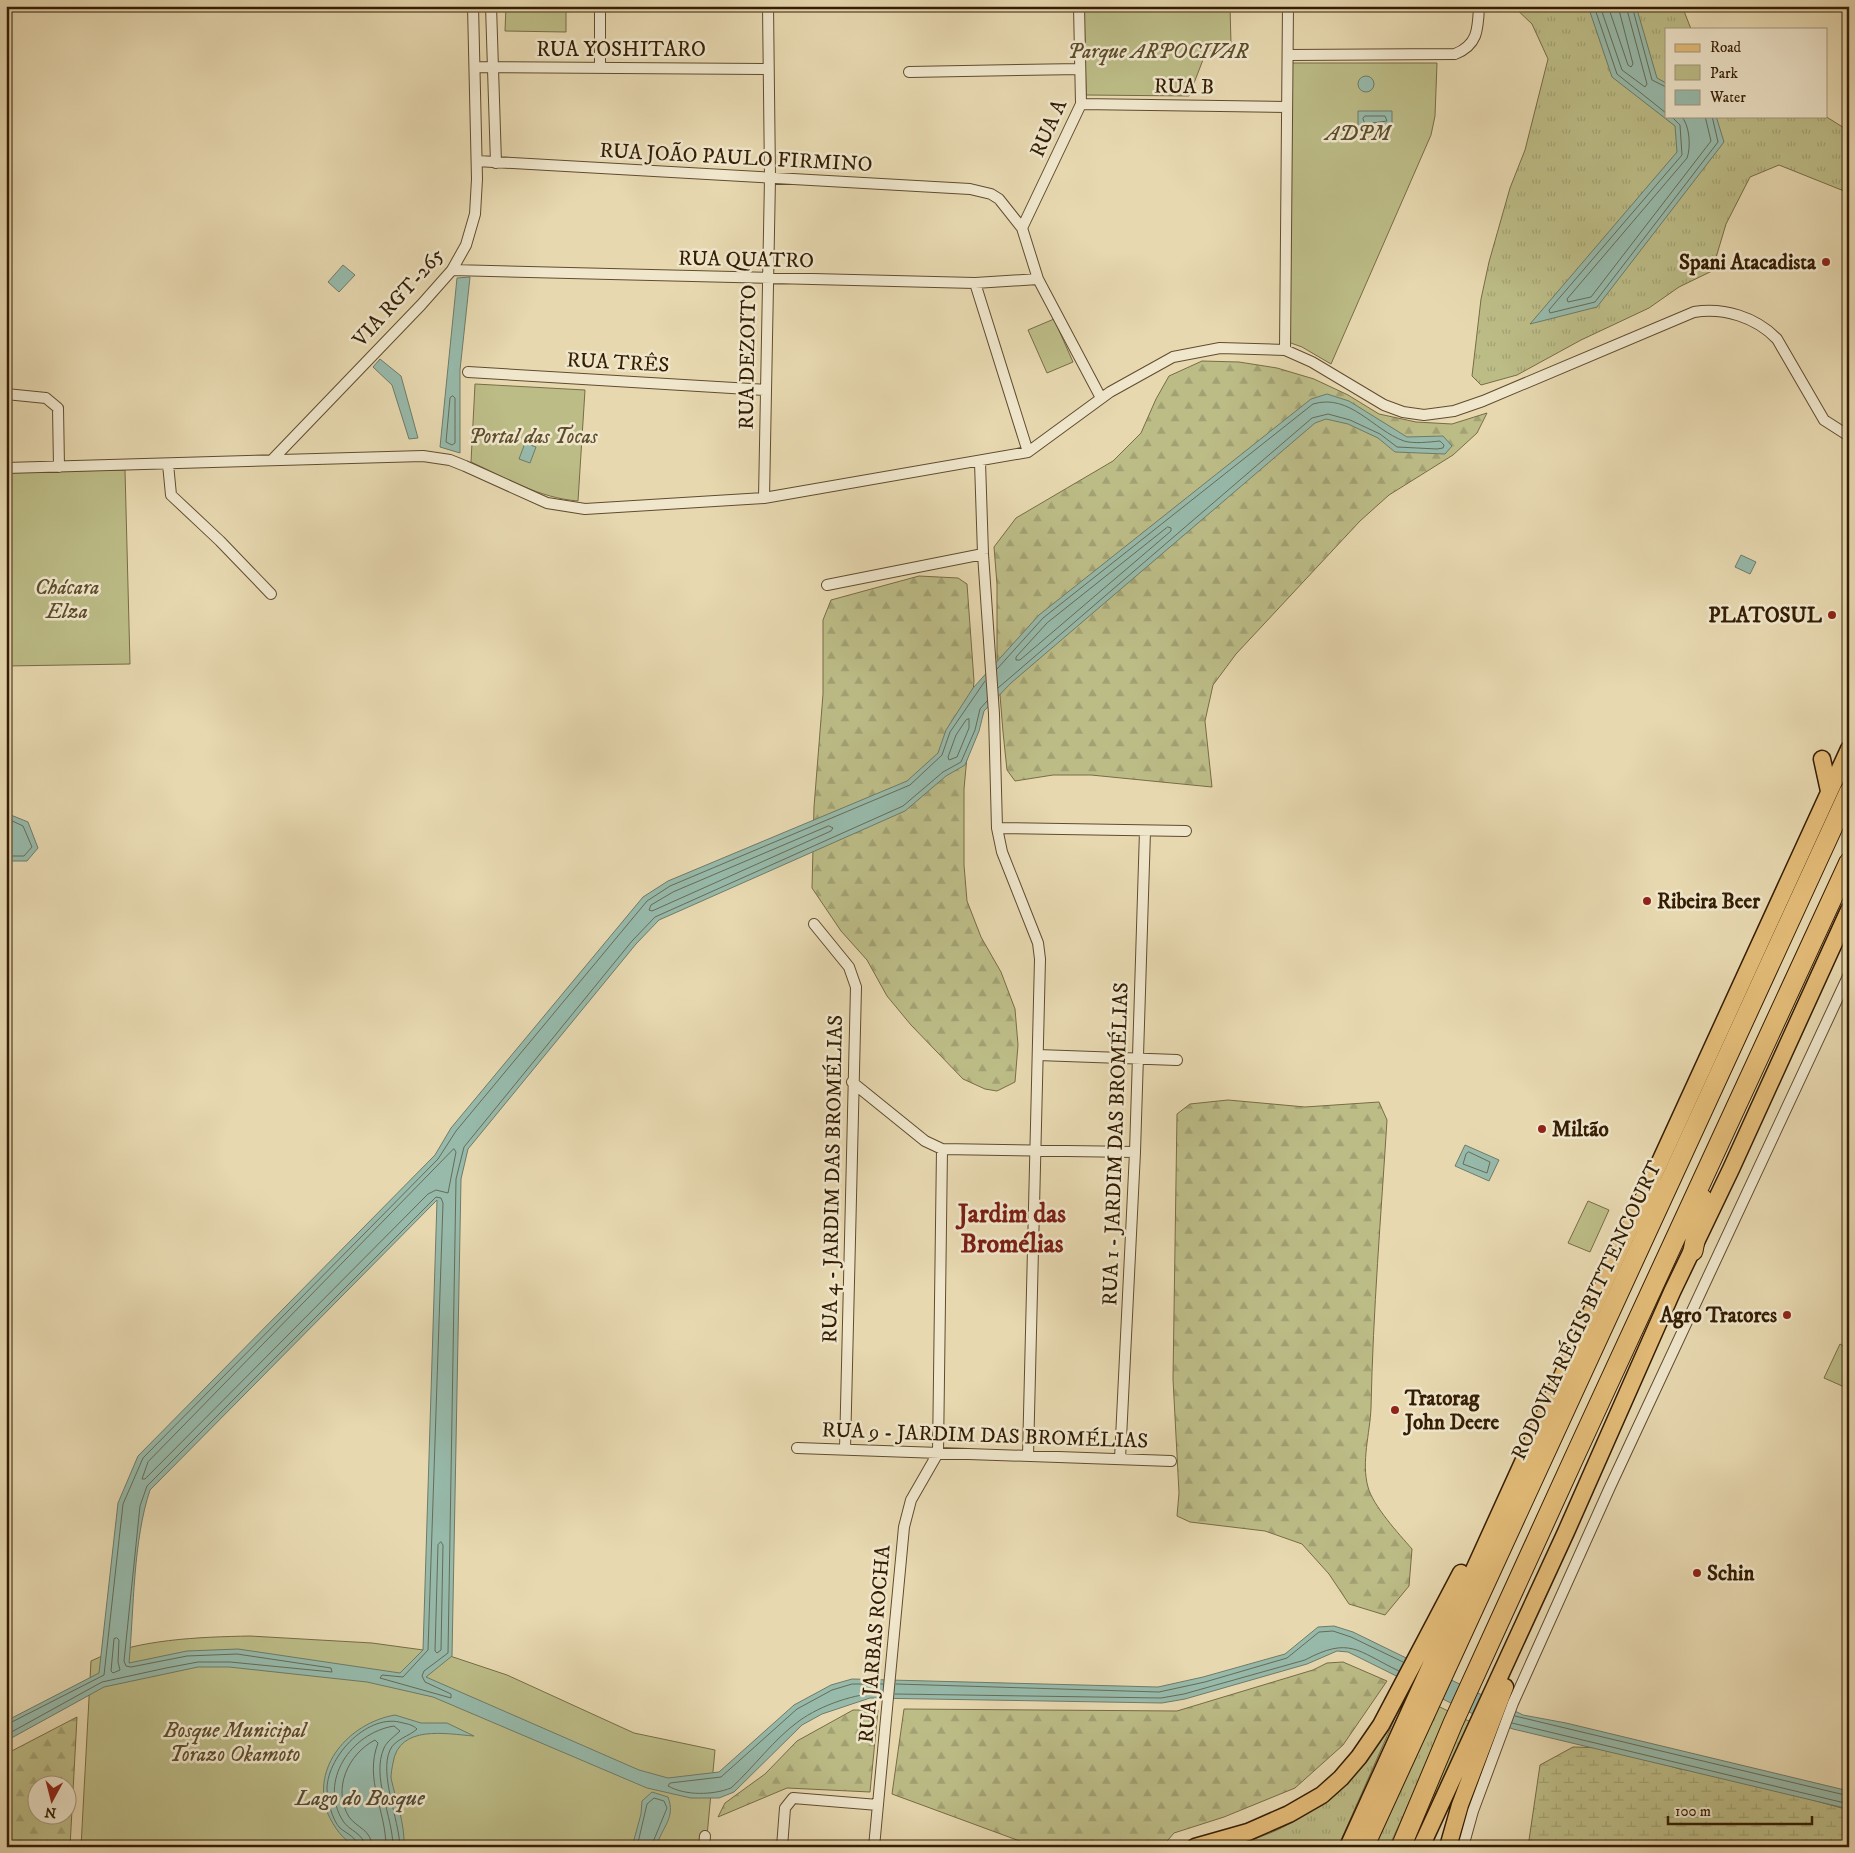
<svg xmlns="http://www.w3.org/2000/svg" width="1855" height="1853" viewBox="0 0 1855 1853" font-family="'IM FELL DW Pica',serif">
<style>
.grass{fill:url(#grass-tufts);stroke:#786c45}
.forest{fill:url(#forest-firs);stroke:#786c45;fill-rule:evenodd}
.wetland{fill:url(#wetland-marsh);stroke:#786c45}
.park{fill:#bcbc87;stroke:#786c45}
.water{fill:#97baab;stroke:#6f7b68;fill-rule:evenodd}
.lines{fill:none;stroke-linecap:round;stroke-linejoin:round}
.shore{stroke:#666c57;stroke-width:1}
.street-casing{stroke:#614c2e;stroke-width:12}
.primary-casing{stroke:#341d03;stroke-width:19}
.highway-casing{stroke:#341d03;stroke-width:21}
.street{stroke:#efe6cc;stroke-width:10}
.primary{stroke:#e4bc78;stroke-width:16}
.highway{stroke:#e4bc78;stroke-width:19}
.poi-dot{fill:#8f2418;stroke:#efe6cc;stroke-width:2}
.labels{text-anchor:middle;stroke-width:5;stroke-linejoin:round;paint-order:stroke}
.street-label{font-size:21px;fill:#341d03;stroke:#efe6cc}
.park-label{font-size:21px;font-style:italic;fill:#5d4d2b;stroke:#efe6cc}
.poi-label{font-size:21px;font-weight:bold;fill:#341d03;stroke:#efe6cc;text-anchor:start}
.water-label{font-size:22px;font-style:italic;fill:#524c35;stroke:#efe6cc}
.district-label{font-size:26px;font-weight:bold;fill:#7a1f14;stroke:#efe6cc}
</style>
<defs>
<pattern id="grass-tufts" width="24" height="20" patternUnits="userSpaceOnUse" patternTransform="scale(1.25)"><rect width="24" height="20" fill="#bcbc87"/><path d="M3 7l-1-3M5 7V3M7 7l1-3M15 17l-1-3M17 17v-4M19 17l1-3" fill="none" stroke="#a2a173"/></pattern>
<pattern id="forest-firs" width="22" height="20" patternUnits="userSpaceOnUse" patternTransform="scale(1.25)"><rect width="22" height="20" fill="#bcbc87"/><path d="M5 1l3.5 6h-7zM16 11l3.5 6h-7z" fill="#a2a173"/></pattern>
<pattern id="wetland-marsh" width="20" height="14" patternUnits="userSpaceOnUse" patternTransform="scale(1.25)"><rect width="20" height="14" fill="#bcbc87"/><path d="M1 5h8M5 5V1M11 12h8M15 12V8" fill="none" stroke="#a2a173"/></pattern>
</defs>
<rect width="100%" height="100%" fill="#e7d8b0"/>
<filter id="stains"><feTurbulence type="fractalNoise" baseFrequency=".004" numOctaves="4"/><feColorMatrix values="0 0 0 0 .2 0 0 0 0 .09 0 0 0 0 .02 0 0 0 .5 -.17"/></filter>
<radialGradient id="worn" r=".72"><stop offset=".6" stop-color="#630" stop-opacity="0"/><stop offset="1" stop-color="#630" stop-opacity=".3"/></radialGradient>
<path class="grass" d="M 1513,6 L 1682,6 L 1691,29 L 1666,29 L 1666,116 L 1825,116 L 1849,131 L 1849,193 L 1779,165 L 1750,177 L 1726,224 L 1712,271 L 1679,287 L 1649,308 L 1581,340 L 1517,375 L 1481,385 L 1472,376 L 1481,299 L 1489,262 L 1510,188 L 1525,150 L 1548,59 L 1532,24 Z
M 1438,1706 L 1450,1712 L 1389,1847 L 1375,1847 Z
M 1399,1709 L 1338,1847 L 1231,1847 C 1249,1840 1269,1835 1285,1826 C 1335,1801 1369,1754 1399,1709 Z
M 1464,1719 L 1472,1722 L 1416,1847 L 1406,1847 Z"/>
<path class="forest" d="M 1202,361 L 1239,362 L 1277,368 L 1314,379 L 1348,395 L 1379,414 L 1416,422 L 1452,424 L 1487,413 L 1477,433 L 1453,455 L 1389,495 L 1360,521 L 1236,654 L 1213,685 L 1205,721 L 1212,787 L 1091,775 L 1053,775 L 1015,781 L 1007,770 L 1003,732 L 997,658 L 997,584 L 994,547 L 1016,518 L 1113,461 L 1141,433 L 1156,399 L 1169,376 Z
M 919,576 L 958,578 L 967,584 L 974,681 L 964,789 L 964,865 L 967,901 L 981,937 L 1001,972 L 1015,1009 L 1018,1045 L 1015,1082 L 997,1091 L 985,1089 L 963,1079 L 911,1025 L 887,996 L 867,960 L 841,931 L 812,888 L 814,807 L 823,694 L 823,620 L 831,600 Z
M 1228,1100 L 1305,1107 L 1379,1102 L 1387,1120 C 1381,1216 1373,1311 1371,1408 C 1370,1433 1361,1462 1368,1487 C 1373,1506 1399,1534 1412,1549 L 1409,1586 L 1385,1615 L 1349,1604 L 1329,1574 L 1302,1544 L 1265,1531 L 1190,1522 L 1177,1516 L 1179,1493 L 1173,1379 L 1177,1114 L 1190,1104 Z
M 1343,1662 L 1387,1681 L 1343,1745 L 1295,1788 L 1224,1817 L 1174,1833 L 1162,1847 L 1036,1847 L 892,1794 L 904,1709 L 1177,1711 L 1313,1670 L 1327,1663 Z
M 853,1710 L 878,1710 L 870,1792 L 787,1788 L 718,1817 L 725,1803 L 765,1774 L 797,1741 Z
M 77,1717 L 70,1847 L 6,1847 L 6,1754 ZM 38,1786 L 68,1786 L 68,1816 L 38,1816 Z"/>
<path class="wetland" d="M 1573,1747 L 1609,1748 L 1680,1769 L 1718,1774 L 1849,1810 L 1849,1847 L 1528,1847 L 1540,1765 Z"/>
<path class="park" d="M 506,6 L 566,6 L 566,32 L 505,31 Z
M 1084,6 L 1230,6 L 1231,44 L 1206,52 L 1189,96 L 1086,95 Z
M 1291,63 L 1437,63 L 1435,116 L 1431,135 L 1331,364 L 1302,347 L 1288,342 Z
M 1054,319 L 1073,362 L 1047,373 L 1028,330 Z
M 475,384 L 585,390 L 578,501 C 539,498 506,478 471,462 Z
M 125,470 L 130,664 L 6,666 L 6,472 Z
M 1588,1201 L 1609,1210 L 1590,1252 L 1568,1243 Z
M 1840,1344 L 1849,1349 L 1849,1389 L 1824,1378 Z
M 250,1636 L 372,1643 L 438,1652 L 507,1675 L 634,1733 L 715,1750 L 706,1847 L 81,1847 L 91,1661 C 136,1639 200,1637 250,1636 Z"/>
<path class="water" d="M 1588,6 L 1636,6 L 1657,78 L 1666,83 L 1666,116 L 1716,116 L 1724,142 L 1597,307 L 1530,324 L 1677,152 L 1675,126 L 1612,77 Z
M1358 84a8 8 0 1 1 16 0a8 8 0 1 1-16 0Z
M 1358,111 L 1392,111 L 1392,128 L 1358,129 Z
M 343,265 L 355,275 L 339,292 L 328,282 Z
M 470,277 L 460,370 L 460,453 L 440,447 L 457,278 Z
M 380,359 L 401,376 L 418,438 L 409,439 L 392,385 L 373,367 Z
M 1327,394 L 1349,401 L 1407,437 L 1443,436 L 1452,446 L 1445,454 L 1395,452 L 1378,438 L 1348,424 L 1326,419 L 1315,423 L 1011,683 L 984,711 L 979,731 L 965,765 L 946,776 L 905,811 L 659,920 L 636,944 L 468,1149 L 461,1179 L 452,1656 L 426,1677 L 639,1770 L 668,1778 L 719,1772 L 794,1705 L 831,1685 L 852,1679 L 1158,1687 L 1203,1677 L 1285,1654 L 1318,1627 L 1334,1626 L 1353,1632 L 1523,1715 L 1566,1723 L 1849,1791 L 1849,1809 L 1513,1729 L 1471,1713 L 1348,1652 L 1337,1651 L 1307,1664 L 1185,1699 L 1162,1703 L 870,1698 L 822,1714 L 802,1725 L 734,1792 L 719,1798 L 691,1798 L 647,1788 L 433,1697 L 367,1682 L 229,1667 L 198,1667 L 104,1687 L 6,1741 L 6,1721 L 99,1673 L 118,1503 L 138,1456 L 435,1155 L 451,1128 L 643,897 L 668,881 L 907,781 L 938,753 L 946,730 L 973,688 L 1039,615 L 1311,399 ZM 437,1200 L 423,1650 L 400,1673 L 238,1649 L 187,1651 L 129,1663 C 134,1608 133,1541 150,1490 Z
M 525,443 L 536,447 L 530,463 L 519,459 Z
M 1741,555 L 1756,562 L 1750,574 L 1735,567 Z
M 6,813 L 28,822 L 38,848 L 27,861 L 6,861 Z
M 1465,1145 L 1499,1160 L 1489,1181 L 1455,1166 Z
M 395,1715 L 421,1723 L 447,1723 L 474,1736 C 446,1734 399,1724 393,1763 C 392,1768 391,1773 391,1778 C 396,1801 405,1823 404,1847 C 394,1847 362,1850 355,1846 C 342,1839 334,1827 328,1814 C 310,1767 349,1723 395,1715 Z
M 652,1792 L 668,1797 C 676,1818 662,1827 656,1847 L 632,1847 L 641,1814 L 642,1801 Z"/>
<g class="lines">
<path class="shore" d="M 1594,6 L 1617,74 L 1666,113
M 1600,6 L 1622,70 L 1645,87 L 1647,84 L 1626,6
M 1608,6 L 1628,65 L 1631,67 L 1633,64 L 1618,6
M 1632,6 L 1652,80 L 1666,87
M 1365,116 L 1385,116 L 1387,121 L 1365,124 L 1363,119 Z
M 1671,116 L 1680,125 L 1682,155 L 1549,310 L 1550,313 L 1595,302 L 1718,142 L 1712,116
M 1681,116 C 1690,124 1691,148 1687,158 L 1567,299 L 1568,302 L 1591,297 L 1711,141 L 1705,116
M 453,396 L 455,398 L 455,443 L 452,445 L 446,442 L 450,398 Z
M 1168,527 L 1171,528 L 1171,531 L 1020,660 L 1016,660 L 1016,657 L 1047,623 Z
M 997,669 L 1043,618 L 1313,404 C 1350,393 1373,430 1404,441 C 1414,444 1429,442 1440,441 L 1444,445 L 1443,448 L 1437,449 L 1397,447 L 1380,434 L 1350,420 L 1328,414 L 1312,418 L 998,688
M 969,719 L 969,728 L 957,757 L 949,760 L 948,757 L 956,735 L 966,720 Z
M 6,818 L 23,826 L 32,847 L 24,856 L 6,856
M 829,826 L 833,828 L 831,831 L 652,911 L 649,910 L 651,905 L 673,892 Z
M 454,1149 L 456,1152 L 448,1193 L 436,1190 L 428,1194 L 145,1479 L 142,1479 L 148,1462 Z
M 1469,1152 L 1490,1162 L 1487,1173 L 1463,1164 L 1466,1154 Z
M 441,1542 L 443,1545 L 441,1650 L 437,1653 L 435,1651 L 438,1545 Z
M 117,1638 L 119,1640 L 118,1662 L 120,1670 L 113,1673 L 111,1671 L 114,1639 Z
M 896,1684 L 1159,1692 L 1205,1682 L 1287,1658 L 1319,1632 L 1333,1631 L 1351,1637 L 1403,1662
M 882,1693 C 856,1693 821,1705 799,1721 C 774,1739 754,1767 731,1788 C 713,1795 686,1796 668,1786 L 670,1783 L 721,1777 L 797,1709 L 832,1690 L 852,1684 L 883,1684
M 895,1694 L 1161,1698 L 1184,1694 L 1305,1660 C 1350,1636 1357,1651 1399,1671
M 1515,1716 L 1849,1796
M 1512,1723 L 1849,1804
M 6,1725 L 104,1675 L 123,1504 L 143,1458 L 438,1159 L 456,1131 L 647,901 L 670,886 L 910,785 L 942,755 L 950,732 L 985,681
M 6,1735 L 102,1682 L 166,1668 L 198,1662 L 230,1662 L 332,1672 L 331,1668 L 237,1654 L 187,1656 L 131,1667 L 126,1666 L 124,1661 L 140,1506 L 147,1486 L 436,1197 L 441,1198 L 443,1203 L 428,1650 L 403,1677 L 382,1675 L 380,1678 L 451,1698 L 451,1694 L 425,1682 L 422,1676 L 424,1671 L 448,1653 L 456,1179 L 464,1147 L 632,941 L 655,917 L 903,806 L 943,772 L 961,762 L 975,730 L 980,709 L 987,701
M 358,1847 C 357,1837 347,1834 340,1828 C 332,1820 327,1799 327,1788 C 328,1755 369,1712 403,1723 C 408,1724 413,1725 417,1729 C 410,1736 395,1739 390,1750 C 379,1774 399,1819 400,1847
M 365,1847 C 364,1833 349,1831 343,1821 C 318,1781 351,1733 394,1726 L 400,1731 C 395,1736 387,1741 384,1748 C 371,1777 393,1816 393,1847
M 372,1847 C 372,1830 357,1828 349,1817 C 332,1789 348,1754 375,1740 L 378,1743 C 364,1780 386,1810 386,1847
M 637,1847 L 647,1804 L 654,1798 L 664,1801 L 667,1808 L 651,1847"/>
<g class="street-casing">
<path id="street" d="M 491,6 L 496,163
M 1288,55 L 1455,54 C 1478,45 1478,29 1479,6
M 475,67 L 767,69
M 600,67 L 600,6
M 909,72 L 1080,69
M 1081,104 L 1287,107
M 477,161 L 970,189 L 991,194 L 999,199 L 1022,228 L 1038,279 L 1101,398
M 1022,228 L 1081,104 L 1079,6
M 452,270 L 975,283 L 1038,279
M 975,283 L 1028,452
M 1285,350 L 1288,6
M 468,372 L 766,390
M 6,394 L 46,398 L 58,408 L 59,467
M 272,460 L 421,305 L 452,270 L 466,245 L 475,214 L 477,179 L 473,6
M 980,462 L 983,554 L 994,714 L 997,828 L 1002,852 L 1038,943 L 1040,959 L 1028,1456
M 168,464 L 171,495 L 220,541 L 271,594
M 6,468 L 423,456 L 450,460 L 465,466 L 547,503 L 585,509 L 764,498 L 1028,452 L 1110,392 L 1173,357 L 1220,348 L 1285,350 L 1312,362 L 1384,405 L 1403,412 L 1424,415 L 1454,411 L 1483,401 L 1694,312 C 1723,307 1756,317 1777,339 L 1824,420 L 1849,436
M 764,498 L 770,178 L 768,6
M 827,585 L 983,554
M 997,828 L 1186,831
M 814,924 L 849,967 L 856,987 L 845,1449
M 1038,1055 L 1177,1060
M 852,1082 L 925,1141 L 942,1149 L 1135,1152
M 797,1448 L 1171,1461
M 1120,1459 L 1135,1152 L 1145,831
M 704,1847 L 705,1836
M 782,1847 L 785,1808 L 793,1798 L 878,1805
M 874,1847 L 904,1527 L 911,1500 L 938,1453 L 942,1149
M 1463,1847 L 1473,1811 L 1513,1703 L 1610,1487 L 1849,974"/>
</g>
<g class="primary-casing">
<path id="primary" d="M 1822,759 L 1829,791
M 1195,1847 L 1248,1832 L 1289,1814 L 1322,1795 L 1341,1778 L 1359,1757 L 1381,1725 L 1461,1573
M 1348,1847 C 1514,1480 1681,1115 1849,749
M 1421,1847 L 1566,1532 L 1672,1292 L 1731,1169 L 1849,910
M 1448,1847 L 1460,1805 L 1505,1687"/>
</g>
<g class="highway-casing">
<path id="highway" d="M 1634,1222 L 1656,1188
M 1693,1251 L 1703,1199
M 1364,1847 L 1849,792
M 1401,1847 L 1453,1723 L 1574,1458 L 1849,862"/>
</g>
<use href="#street" class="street"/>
<use href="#primary" class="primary"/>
<use href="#highway" class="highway"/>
</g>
<g class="poi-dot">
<circle cx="1826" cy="262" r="5"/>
<circle cx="1832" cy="615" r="5"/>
<circle cx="1647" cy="901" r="5"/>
<circle cx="1542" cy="1129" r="5"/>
<circle cx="1787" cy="1315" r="5"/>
<circle cx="1395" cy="1410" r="5"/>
<circle cx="1697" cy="1573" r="5"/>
</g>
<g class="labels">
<g class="street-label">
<text x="621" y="56">RUA YOSHITARO</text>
<text transform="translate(1184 86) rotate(1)" y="7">RUA B</text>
<text transform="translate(1048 128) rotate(-66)" y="7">RUA A</text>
<text transform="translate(736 157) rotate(3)" y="7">RUA JOÃO PAULO FIRMINO</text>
<text transform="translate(746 259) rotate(1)" y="7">RUA QUATRO</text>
<text transform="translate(398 297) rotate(-48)" y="7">VIA RGT-265</text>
<text transform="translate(747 357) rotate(-89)" y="7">RUA DEZOITO</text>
<text transform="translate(618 362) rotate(3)" y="7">RUA TRÊS</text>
<text transform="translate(1115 1144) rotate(-88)" y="7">RUA 1 - JARDIM DAS BROMÉLIAS</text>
<text transform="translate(832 1179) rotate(-89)" y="7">RUA 4 - JARDIM DAS BROMÉLIAS</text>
<text transform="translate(1586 1310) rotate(-65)" y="7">RODOVIA RÉGIS BITTENCOURT</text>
<text transform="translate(985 1435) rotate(2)" y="7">RUA 9 - JARDIM DAS BROMÉLIAS</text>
<text transform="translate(874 1644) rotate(-85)" y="7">RUA JARBAS ROCHA</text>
</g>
<g class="park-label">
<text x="1158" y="58">Parque ARPOCIVAR</text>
<text x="1358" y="140">ADPM</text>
<text x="533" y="443">Portal das Tocas</text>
<text x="67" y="594">Chácara<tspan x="67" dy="24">Elza</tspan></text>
<text x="235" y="1737">Bosque Municipal<tspan x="235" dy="24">Torazo Okamoto</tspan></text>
</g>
<g class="poi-label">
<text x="1816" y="269" text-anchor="end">Spani Atacadista</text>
<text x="1822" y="622" text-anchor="end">PLATOSUL</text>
<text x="1657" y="908">Ribeira Beer</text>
<text x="1552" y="1136">Miltão</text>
<text x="1777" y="1322" text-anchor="end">Agro Tratores</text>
<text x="1405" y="1405">Tratorag<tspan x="1405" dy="24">John Deere</tspan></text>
<text x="1707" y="1580">Schin</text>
</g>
<g class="water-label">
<text x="360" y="1805">Lago do Bosque</text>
</g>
<g class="district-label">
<text x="1012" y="1222">Jardim das<tspan x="1012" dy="30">Bromélias</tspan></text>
</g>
</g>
<rect width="1855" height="1853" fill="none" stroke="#e7d8b0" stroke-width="25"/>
<rect x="8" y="8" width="1840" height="1838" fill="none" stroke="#341d03" stroke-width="2.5"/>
<rect x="12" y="12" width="1830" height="1828" fill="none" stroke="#341d03"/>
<rect x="1665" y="28" width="162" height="90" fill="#efe6cc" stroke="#a4967c"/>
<rect x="1675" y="44" width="25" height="8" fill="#e4bc78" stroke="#a4967c"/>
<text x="1710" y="52" font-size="15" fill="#341d03">Road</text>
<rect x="1675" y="65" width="25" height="15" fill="#bcbc87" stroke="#a4967c"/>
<text x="1710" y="78" font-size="15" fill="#341d03">Park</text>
<rect x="1675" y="90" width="25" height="15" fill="#97baab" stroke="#a4967c"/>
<text x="1710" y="102" font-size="15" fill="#341d03">Water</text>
<g transform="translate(52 1800) rotate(187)"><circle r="24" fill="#efe6cc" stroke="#a4967c"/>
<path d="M0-4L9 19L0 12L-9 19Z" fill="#8f2418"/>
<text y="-8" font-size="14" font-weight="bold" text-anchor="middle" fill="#341d03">N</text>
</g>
<path d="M1668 1816v8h144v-8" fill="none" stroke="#341d03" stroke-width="2.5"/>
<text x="1675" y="1816" font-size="15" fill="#341d03" stroke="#efe6cc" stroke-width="4" paint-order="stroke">100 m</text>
<rect width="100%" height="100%" filter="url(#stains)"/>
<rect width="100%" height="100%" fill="url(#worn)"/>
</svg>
